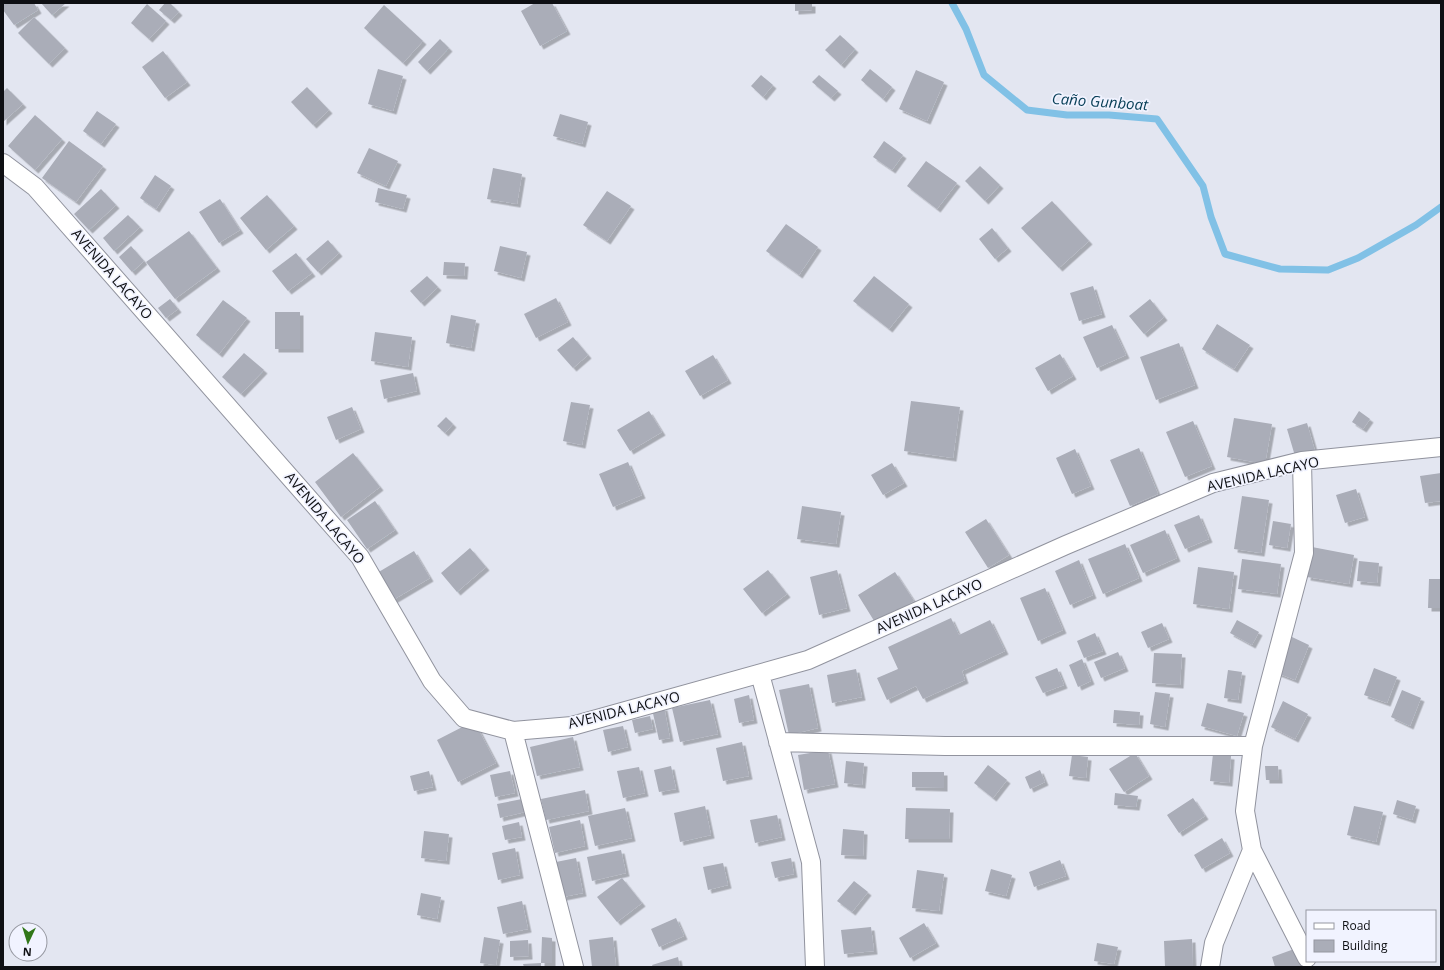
<svg xmlns="http://www.w3.org/2000/svg" width="1444" height="970" viewBox="0 0 1444 970" font-family="'Open Sans',sans-serif">
<style>
.lines{fill:none;stroke-linecap:round;stroke-linejoin:round}
.stream{stroke:#81c1e6;stroke-width:7}
.building{fill:#aaadb8;filter:url(#shadow)}
.street-casing{stroke:#91939e;stroke-width:20}
.street{stroke:#fff;stroke-width:18}
.labels{text-anchor:middle;stroke-width:3.5;stroke-linejoin:round;paint-order:stroke}
.street-label{font-size:14px;fill:#0e0f13;stroke:#f1f3ff}
.water-label{font-size:15px;font-style:italic;fill:#063d56;stroke:#f1f3ff}
</style>
<defs>
<filter id="shadow"><feDropShadow dx="3.5" dy="3.5" stdDeviation="0" flood-color="#0004"/></filter>
</defs>
<rect width="100%" height="100%" fill="#e3e6f1"/>
<g class="lines">
<path class="stream" d="M 952,3 L 966,29 L 984,75 L 1027,110 L 1067,115 L 1109,115 L 1157,119 L 1203,186 L 1211,217 L 1225,254 L 1280,269 L 1328,270 L 1358,258 L 1416,225 L 1441,207"/>
</g>
<path class="building" d="M 6,3 L 34,3 L 38,10 L 14,25 L 3,10 L 3,5 Z
M 41,3 L 66,3 L 52,15 Z
M 165,3 L 170,3 L 179,12 L 171,20 L 159,10 Z
M 535,3 L 552,3 L 567,31 L 540,46 L 521,11 Z
M 795,3 L 812,3 L 812,10 L 795,11 Z
M 147,4 L 166,21 L 149,39 L 131,23 Z
M 384,5 L 423,41 L 403,63 L 364,28 Z
M 34,17 L 65,48 L 49,64 L 18,33 Z
M 840,35 L 855,49 L 841,65 L 825,50 Z
M 440,39 L 449,48 L 427,71 L 418,62 Z
M 163,51 L 187,82 L 165,98 L 142,67 Z
M 378,69 L 403,76 L 393,111 L 368,104 Z
M 870,69 L 892,87 L 883,99 L 861,80 Z
M 916,70 L 944,82 L 927,121 L 899,109 Z
M 761,75 L 773,85 L 763,97 L 751,86 Z
M 819,75 L 838,91 L 831,98 L 812,82 Z
M 307,87 L 329,110 L 313,125 L 291,102 Z
M 7,88 L 23,104 L 3,122 L 3,92 Z
M 97,111 L 116,124 L 101,144 L 83,131 Z
M 560,114 L 588,122 L 582,144 L 553,136 Z
M 35,115 L 62,139 L 35,170 L 8,146 Z
M 69,141 L 103,166 L 76,202 L 42,178 Z
M 884,141 L 903,155 L 892,170 L 873,157 Z
M 369,148 L 398,161 L 386,186 L 357,173 Z
M 926,161 L 957,183 L 937,209 L 907,186 Z
M 980,166 L 1000,185 L 985,201 L 965,181 Z
M 493,168 L 522,174 L 517,204 L 487,199 Z
M 155,175 L 171,186 L 156,209 L 140,198 Z
M 378,188 L 407,195 L 403,209 L 375,202 Z
M 101,189 L 116,205 L 89,230 L 74,214 Z
M 607,191 L 631,206 L 607,241 L 583,225 Z
M 267,195 L 294,226 L 266,250 L 240,218 Z
M 220,199 L 240,230 L 219,243 L 199,212 Z
M 1052,201 L 1089,241 L 1059,268 L 1021,228 Z
M 128,215 L 140,227 L 114,251 L 103,238 Z
M 786,224 L 818,247 L 799,275 L 766,251 Z
M 992,228 L 1008,248 L 995,259 L 979,239 Z
M 189,231 L 217,268 L 175,299 L 146,262 Z
M 328,240 L 339,253 L 318,272 L 306,259 Z
M 131,246 L 144,261 L 132,272 L 119,257 Z
M 500,246 L 527,252 L 521,278 L 494,271 Z
M 296,253 L 312,273 L 288,291 L 272,271 Z
M 444,262 L 465,263 L 464,276 L 443,275 Z
M 427,276 L 438,287 L 421,303 L 410,291 Z
M 874,276 L 909,304 L 889,329 L 853,301 Z
M 1093,286 L 1102,314 L 1079,321 L 1070,293 Z
M 556,298 L 568,322 L 536,338 L 524,314 Z
M 170,299 L 178,309 L 166,318 L 158,308 Z
M 1150,299 L 1164,317 L 1144,334 L 1129,316 Z
M 223,300 L 247,318 L 219,354 L 196,335 Z
M 275,312 L 300,312 L 300,349 L 275,349 Z
M 451,315 L 476,320 L 471,348 L 446,343 Z
M 1217,324 L 1250,345 L 1234,369 L 1202,349 Z
M 1112,325 L 1126,355 L 1097,368 L 1083,337 Z
M 375,332 L 412,337 L 408,367 L 371,361 Z
M 573,337 L 588,355 L 573,368 L 557,350 Z
M 1179,343 L 1195,385 L 1156,400 L 1140,357 Z
M 244,353 L 264,370 L 241,394 L 222,377 Z
M 1060,354 L 1073,376 L 1048,391 L 1035,368 Z
M 713,355 L 728,380 L 700,396 L 685,371 Z
M 413,373 L 417,391 L 384,399 L 380,380 Z
M 911,401 L 960,407 L 953,458 L 904,451 Z
M 571,402 L 590,405 L 582,445 L 563,441 Z
M 352,407 L 361,429 L 336,440 L 327,417 Z
M 649,411 L 662,432 L 630,451 L 617,430 Z
M 1359,411 L 1370,419 L 1363,429 L 1352,422 Z
M 446,417 L 453,424 L 445,433 L 437,426 Z
M 1234,418 L 1272,424 L 1265,464 L 1227,457 Z
M 1193,421 L 1212,466 L 1185,477 L 1166,432 Z
M 1307,423 L 1315,451 L 1295,456 L 1287,429 Z
M 1139,448 L 1158,494 L 1130,506 L 1110,460 Z
M 1075,449 L 1091,486 L 1072,494 L 1056,458 Z
M 353,453 L 380,487 L 341,517 L 315,482 Z
M 628,462 L 642,495 L 613,507 L 599,474 Z
M 892,463 L 904,483 L 883,495 L 871,475 Z
M 1441,473 L 1441,501 L 1425,503 L 1420,476 Z
M 1356,489 L 1365,517 L 1345,523 L 1336,495 Z
M 1242,496 L 1269,500 L 1261,553 L 1234,549 Z
M 375,501 L 395,530 L 367,549 L 347,520 Z
M 802,506 L 841,512 L 836,544 L 797,539 Z
M 1199,515 L 1209,539 L 1185,549 L 1174,525 Z
M 986,519 L 1009,555 L 988,568 L 965,532 Z
M 1273,521 L 1291,524 L 1287,548 L 1269,545 Z
M 1165,530 L 1177,558 L 1143,573 L 1130,545 Z
M 1125,544 L 1139,578 L 1103,594 L 1088,559 Z
M 1312,547 L 1354,555 L 1349,584 L 1307,577 Z
M 470,548 L 486,567 L 457,592 L 441,573 Z
M 414,551 L 430,578 L 393,600 L 377,573 Z
M 1242,559 L 1281,564 L 1277,594 L 1238,589 Z
M 1079,560 L 1093,595 L 1070,605 L 1055,571 Z
M 1359,561 L 1379,563 L 1377,583 L 1357,581 Z
M 1198,567 L 1234,572 L 1229,609 L 1193,604 Z
M 768,570 L 787,594 L 762,613 L 743,589 Z
M 837,570 L 847,608 L 819,615 L 810,577 Z
M 895,572 L 914,601 L 876,624 L 858,595 Z
M 1429,579 L 1441,579 L 1441,608 L 1428,608 Z
M 1045,588 L 1063,630 L 1038,641 L 1020,598 Z
M 951,618 L 959,635 L 990,620 L 1005,651 L 962,671 L 965,680 L 923,699 L 916,686 L 887,700 L 877,678 L 898,669 L 888,647 Z
M 1237,620 L 1259,632 L 1252,645 L 1230,633 Z
M 1162,623 L 1169,639 L 1148,648 L 1141,632 Z
M 1095,633 L 1103,651 L 1084,658 L 1077,641 Z
M 1292,637 L 1309,645 L 1295,680 L 1277,673 Z
M 1118,652 L 1125,668 L 1101,678 L 1094,662 Z
M 1154,653 L 1182,654 L 1180,685 L 1152,683 Z
M 1082,659 L 1091,681 L 1078,687 L 1069,665 Z
M 1057,668 L 1064,685 L 1043,693 L 1035,677 Z
M 1374,668 L 1397,677 L 1387,703 L 1364,695 Z
M 856,669 L 862,697 L 832,703 L 827,675 Z
M 1228,670 L 1242,672 L 1238,700 L 1224,698 Z
M 809,684 L 818,728 L 789,735 L 779,690 Z
M 1402,690 L 1421,698 L 1410,726 L 1391,717 Z
M 1155,692 L 1170,694 L 1165,727 L 1150,724 Z
M 749,695 L 754,720 L 739,723 L 734,699 Z
M 710,700 L 718,734 L 680,742 L 672,708 Z
M 1283,701 L 1308,714 L 1295,739 L 1271,727 Z
M 1207,703 L 1244,713 L 1237,736 L 1201,726 Z
M 664,707 L 670,738 L 659,740 L 652,709 Z
M 1114,710 L 1140,712 L 1139,725 L 1113,723 Z
M 650,716 L 653,729 L 635,733 L 632,720 Z
M 474,721 L 496,763 L 458,782 L 437,740 Z
M 623,726 L 628,747 L 608,752 L 603,730 Z
M 573,737 L 580,767 L 537,776 L 530,747 Z
M 742,742 L 749,776 L 723,781 L 716,748 Z
M 828,750 L 835,784 L 804,790 L 798,755 Z
M 1135,753 L 1149,776 L 1124,792 L 1109,769 Z
M 1213,754 L 1231,756 L 1229,783 L 1210,781 Z
M 1072,755 L 1088,757 L 1086,778 L 1069,776 Z
M 846,761 L 864,763 L 862,785 L 844,783 Z
M 988,765 L 1007,780 L 993,798 L 974,783 Z
M 671,766 L 676,789 L 659,792 L 654,770 Z
M 1265,766 L 1278,766 L 1279,780 L 1266,780 Z
M 639,767 L 645,793 L 623,798 L 617,771 Z
M 1040,770 L 1045,782 L 1030,789 L 1025,777 Z
M 429,771 L 433,787 L 414,791 L 410,776 Z
M 510,771 L 515,793 L 495,797 L 490,775 Z
M 912,772 L 944,772 L 944,788 L 912,787 Z
M 585,790 L 589,811 L 546,820 L 541,799 Z
M 1115,793 L 1138,796 L 1136,807 L 1114,805 Z
M 1193,798 L 1205,816 L 1179,833 L 1167,815 Z
M 522,799 L 525,812 L 500,818 L 497,804 Z
M 1397,800 L 1416,806 L 1412,820 L 1393,814 Z
M 705,806 L 711,835 L 680,842 L 674,813 Z
M 1354,806 L 1383,812 L 1376,842 L 1347,835 Z
M 625,808 L 632,838 L 595,846 L 588,816 Z
M 906,808 L 950,809 L 949,839 L 905,839 Z
M 777,815 L 782,837 L 755,843 L 750,820 Z
M 580,820 L 585,846 L 555,853 L 549,827 Z
M 519,822 L 522,837 L 505,840 L 502,826 Z
M 843,829 L 864,831 L 863,856 L 841,855 Z
M 424,831 L 449,834 L 446,861 L 421,858 Z
M 1222,838 L 1230,853 L 1202,869 L 1194,855 Z
M 515,848 L 520,875 L 498,880 L 492,853 Z
M 621,850 L 626,873 L 592,881 L 587,857 Z
M 576,858 L 583,893 L 563,897 L 556,862 Z
M 791,858 L 794,874 L 775,878 L 771,862 Z
M 1060,860 L 1066,876 L 1034,887 L 1029,872 Z
M 723,863 L 728,885 L 708,890 L 703,867 Z
M 991,869 L 1012,875 L 1006,896 L 985,891 Z
M 917,870 L 944,874 L 939,911 L 912,908 Z
M 622,878 L 642,903 L 617,922 L 597,897 Z
M 854,881 L 868,892 L 852,912 L 837,901 Z
M 421,893 L 441,897 L 437,919 L 417,915 Z
M 522,901 L 528,929 L 503,934 L 497,907 Z
M 676,918 L 684,936 L 659,947 L 651,929 Z
M 924,923 L 936,943 L 910,958 L 899,938 Z
M 871,927 L 874,951 L 844,954 L 841,930 Z
M 484,937 L 500,940 L 496,965 L 480,963 Z
M 542,937 L 552,938 L 552,963 L 541,963 Z
M 613,937 L 616,967 L 592,967 L 589,940 Z
M 1192,939 L 1193,967 L 1165,967 L 1164,941 Z
M 528,940 L 529,956 L 510,957 L 510,941 Z
M 1097,943 L 1118,947 L 1114,964 L 1094,961 Z
M 1297,948 L 1304,967 L 1275,967 L 1272,957 Z
M 678,957 L 680,967 L 653,967 L 652,965 Z
M 541,963 L 541,967 L 524,967 L 523,964 Z"/>
<g class="lines">
<g class="street-casing">
<path id="street" d="M 3,163 L 35,187 L 360,557 L 432,681 L 464,718 L 513,731 L 572,726 L 808,660 L 1066,545 L 1213,483 L 1302,461 L 1441,447
M 1302,461 L 1304,553 L 1253,746 L 1245,811 L 1252,850 L 1307,958
M 760,674 L 811,862 L 815,967
M 513,731 L 574,967
M 778,742 L 945,746 L 1253,746
M 1210,967 L 1214,943 L 1252,850"/>
</g>
<use href="#street" class="street"/>
</g>
<g class="labels">
<g class="street-label">
<text transform="translate(112 274) rotate(49)" y="5">AVENIDA LACAYO</text>
<text transform="translate(1263 474) rotate(-13)" y="5">AVENIDA LACAYO</text>
<text transform="translate(325 518) rotate(50)" y="5">AVENIDA LACAYO</text>
<text transform="translate(929 606) rotate(-24)" y="5">AVENIDA LACAYO</text>
<text transform="translate(624 710) rotate(-14)" y="5">AVENIDA LACAYO</text>
</g>
<g class="water-label">
<text transform="translate(1100 102) rotate(4)" y="5">Caño Gunboat</text>
</g>
</g>
<rect width="1444" height="970" fill="none" stroke="#0e0f13" stroke-width="8"/>
<rect x="1306" y="910" width="130" height="52" fill="#f1f3ff" stroke="#9698a1"/>
<rect x="1314" y="923" width="20" height="6" fill="#ffffff" stroke="#9698a1"/>
<text x="1342" y="930" font-size="12" fill="#0e0f13">Road</text>
<rect x="1314" y="940" width="20" height="12" fill="#aaadb8" stroke="#9698a1"/>
<text x="1342" y="950" font-size="12" fill="#0e0f13">Building</text>
<g transform="translate(28 942) rotate(184)"><circle r="19" fill="#f1f3ff" stroke="#9698a1"/>
<path d="M0-3L7 15L0 10L-7 15Z" fill="#317719"/>
<text y="-6" font-size="11" font-weight="bold" text-anchor="middle" fill="#0e0f13">N</text>
</g>
</svg>
